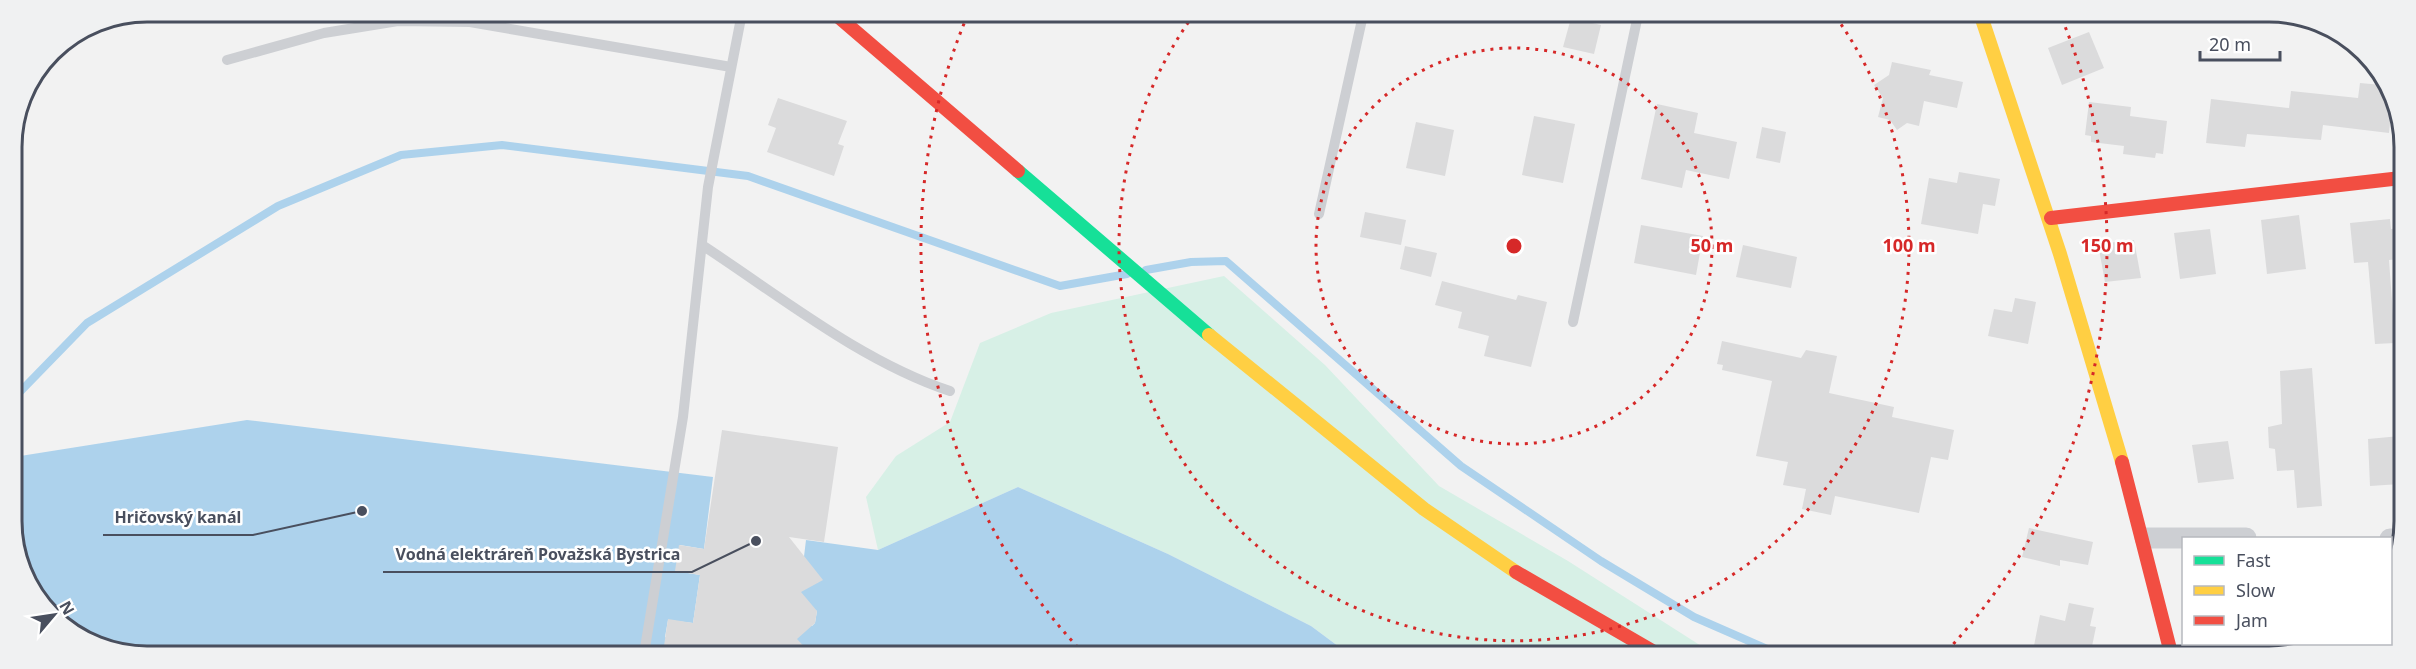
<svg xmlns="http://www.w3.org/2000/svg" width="2416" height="669" viewBox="0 0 2416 669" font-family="'Noto Sans',sans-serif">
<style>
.green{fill:#d7f0e6}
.water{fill:#add2ec}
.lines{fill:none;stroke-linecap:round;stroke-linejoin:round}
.stream{stroke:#add2ec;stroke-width:8}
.building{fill:#dbdbdc}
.lane{stroke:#cdcfd3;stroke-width:10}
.street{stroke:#cdcfd3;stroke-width:21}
.fast{stroke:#16e098;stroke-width:14}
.slow{stroke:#ffcf43;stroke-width:14}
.jam{stroke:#f24e42;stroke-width:14}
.ring{fill:none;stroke:#d62828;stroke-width:3;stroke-dasharray:3 6}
.rim{fill:none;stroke:#494f5e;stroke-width:3}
.centre{fill:#d62828;stroke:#fff;stroke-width:3}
.ring-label{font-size:18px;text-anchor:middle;font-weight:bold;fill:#d62828;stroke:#fff;stroke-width:5;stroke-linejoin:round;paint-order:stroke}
.leader{fill:none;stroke:#494f5e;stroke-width:2}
.callout-dot{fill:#494f5e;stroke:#fff;stroke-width:2}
.callout-label{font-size:16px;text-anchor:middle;font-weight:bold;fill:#494f5e;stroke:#fff;stroke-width:5;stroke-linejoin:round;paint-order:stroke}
</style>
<rect width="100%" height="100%" fill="#f2f2f2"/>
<path class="green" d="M 1224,276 L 1325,365 L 1439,486 L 1568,561 L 1717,656 L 1350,655 L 1311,626 L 1168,554 L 1018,487 L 878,550 L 866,497 L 896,456 L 950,422 L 980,343 L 1051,313 Z"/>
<path class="water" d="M 247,420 L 713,477 L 704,549 L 680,545 L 676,571 L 700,575 L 693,623 L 668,620 L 665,637 L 688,650 L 688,654 L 113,652 L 51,617 L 15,548 L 14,457 Z
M 1018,487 L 1168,554 L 1311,626 L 1350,655 L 811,654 L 791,648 L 794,624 L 812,626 L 815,623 L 817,611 L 798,604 L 801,581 L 817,583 L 821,579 L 802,573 L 806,540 L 878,550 Z"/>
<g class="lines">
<path class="stream" d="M 1146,270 L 1191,262 L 1226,261 L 1461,466 L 1601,561 L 1694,617 L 1783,656
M 14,398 L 87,323 L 278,206 L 401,155 L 502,145 L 748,176 L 1060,286 L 1127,274"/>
</g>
<path class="building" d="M 1571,18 L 1601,25 L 1594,54 L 1563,47 Z
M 2089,32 L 2104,68 L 2062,85 L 2048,48 Z
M 1892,62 L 1931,70 L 1929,75 L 1963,82 L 1957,108 L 1924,101 L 1919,126 L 1907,123 L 1897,130 L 1890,120 L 1878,117 L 1883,98 L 1874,85 L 1889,75 Z
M 2360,83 L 2382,85 L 2392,103 L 2389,133 L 2323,125 L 2321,140 L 2247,134 L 2245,147 L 2206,143 L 2211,99 L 2289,108 L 2291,91 L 2358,98 Z
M 778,98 L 847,121 L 838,144 L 844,146 L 834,176 L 767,152 L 776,128 L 768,125 Z
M 2089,102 L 2131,107 L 2130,116 L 2167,121 L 2163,154 L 2156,153 L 2155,158 L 2123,154 L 2124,146 L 2091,142 L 2091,136 L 2085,135 Z
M 1657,104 L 1698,113 L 1694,133 L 1737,142 L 1729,179 L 1686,170 L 1682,188 L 1641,179 Z
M 1534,116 L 1575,124 L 1563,183 L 1522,175 Z
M 1416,122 L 1454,130 L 1445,176 L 1406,168 Z
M 1762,127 L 1786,132 L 1780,163 L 1756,158 Z
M 1959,172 L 2000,179 L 1995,206 L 1983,204 L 1978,234 L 1921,224 L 1929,178 L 1957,183 Z
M 1365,212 L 1406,220 L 1401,245 L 1360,237 Z
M 2299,215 L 2306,269 L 2267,274 L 2261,220 Z
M 2390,219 L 2391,229 L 2401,228 L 2401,259 L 2389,260 L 2395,343 L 2375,344 L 2368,262 L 2354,263 L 2350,223 Z
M 1641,225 L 1703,236 L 1696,275 L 1634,263 Z
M 2210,229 L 2216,274 L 2180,279 L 2174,233 Z
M 2134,240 L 2141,278 L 2105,282 L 2098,244 Z
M 1743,245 L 1797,257 L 1791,288 L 1736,277 Z
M 1405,246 L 1437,253 L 1431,277 L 1400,269 Z
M 1442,281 L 1516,300 L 1518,295 L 1547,302 L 1531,367 L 1484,356 L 1489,336 L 1458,328 L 1462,312 L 1435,305 Z
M 2015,298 L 2036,302 L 2028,344 L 1988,336 L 1994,309 L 2012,312 Z
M 1722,341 L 1801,358 L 1806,350 L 1837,356 L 1829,393 L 1894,407 L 1892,417 L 1954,430 L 1948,460 L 1931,457 L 1919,513 L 1835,496 L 1831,515 L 1802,509 L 1806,489 L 1783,485 L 1788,462 L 1756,456 L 1772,381 L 1722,370 L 1723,365 L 1717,364 Z
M 2312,368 L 2322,506 L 2297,508 L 2294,470 L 2277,471 L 2275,449 L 2269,448 L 2268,427 L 2282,424 L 2280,371 Z
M 722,430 L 838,447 L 824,542 L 789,537 L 823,580 L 801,592 L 817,611 L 815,623 L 797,639 L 811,654 L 688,654 L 688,650 L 664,646 L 668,619 L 693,623 L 700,575 L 675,571 L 679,545 L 704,549 Z
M 2400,436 L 2400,484 L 2370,486 L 2368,439 Z
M 2228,441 L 2234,479 L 2198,483 L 2192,445 Z
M 2029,528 L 2093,542 L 2088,565 L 2060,560 L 2060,566 L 2022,557 Z
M 2069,603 L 2094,608 L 2090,626 L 2096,627 L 2090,656 L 2032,656 L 2040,615 L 2065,621 Z"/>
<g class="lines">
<path class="lane" d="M 227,60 L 324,33 L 398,21 L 470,22 L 731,67
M 1319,214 L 1363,15
M 702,245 C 780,296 862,362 950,391
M 1573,322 L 1638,15
M 644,654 L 683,417 L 708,187 L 742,13"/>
<path class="street" d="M 2145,538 L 2246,538
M 2390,539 L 2400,539"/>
<path class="fast" d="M 1018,171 L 1209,335"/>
<path class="slow" d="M 1981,16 L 2060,254 L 2122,462
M 1209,335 L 1424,509 L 1516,572"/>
<path class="jam" d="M 834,13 L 1018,171
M 2051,218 L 2401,178
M 2122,462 L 2172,657
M 1516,572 L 1661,656"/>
</g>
<g class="ring">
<circle cx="1514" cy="246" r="198"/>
<path d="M1836 17A395 395 0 1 1 1192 17"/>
<path d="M1084 654A593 593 0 0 1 968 14M2062 19A593 593 0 0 1 1944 654"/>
</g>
<path d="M0 0H2416V669H0ZM147 22H2269A125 125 0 0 1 2394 147V521A125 125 0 0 1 2269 646H147A125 125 0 0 1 22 521V147A125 125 0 0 1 147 22Z" fill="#f0f1f2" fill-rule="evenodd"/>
<path class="rim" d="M147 22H2269A125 125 0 0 1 2394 147V521A125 125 0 0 1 2269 646H147A125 125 0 0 1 22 521V147A125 125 0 0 1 147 22Z"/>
<circle cx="1514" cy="246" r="9" class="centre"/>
<g class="ring-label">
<text x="1712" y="252">50 m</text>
<text x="1909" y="252">100 m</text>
<text x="2107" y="252">150 m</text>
</g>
<path class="leader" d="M362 511L253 535H103M756 541L692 572H383"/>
<g class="callout-dot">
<circle cx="362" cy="511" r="6"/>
<circle cx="756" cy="541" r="6"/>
</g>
<g class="callout-label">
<text x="178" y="523">Hričovský kanál</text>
<text x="538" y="560">Vodná elektráreň Považská Bystrica</text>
</g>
<rect x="2182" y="537" width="210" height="108" fill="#ffffff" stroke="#b6b9bf" stroke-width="1.5"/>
<rect x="2194" y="556" width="30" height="9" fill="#16e098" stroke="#b6b9bf" stroke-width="1.5"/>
<text x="2236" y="567" font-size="18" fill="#494f5e">Fast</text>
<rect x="2194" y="586" width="30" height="9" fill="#ffcf43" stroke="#b6b9bf" stroke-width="1.5"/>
<text x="2236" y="597" font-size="18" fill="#494f5e">Slow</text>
<rect x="2194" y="616" width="30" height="9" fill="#f24e42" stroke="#b6b9bf" stroke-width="1.5"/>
<text x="2236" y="627" font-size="18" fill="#494f5e">Jam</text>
<g transform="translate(54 615) rotate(61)" stroke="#ffffff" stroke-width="4.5" paint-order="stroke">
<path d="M0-4.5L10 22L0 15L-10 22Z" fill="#494f5e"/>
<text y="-9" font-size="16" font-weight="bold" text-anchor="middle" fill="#494f5e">N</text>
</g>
<path d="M2200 51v9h80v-9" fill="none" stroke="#494f5e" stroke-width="3"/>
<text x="2209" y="51" font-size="18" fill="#494f5e" stroke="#ffffff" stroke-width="4.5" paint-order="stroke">20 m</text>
</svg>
